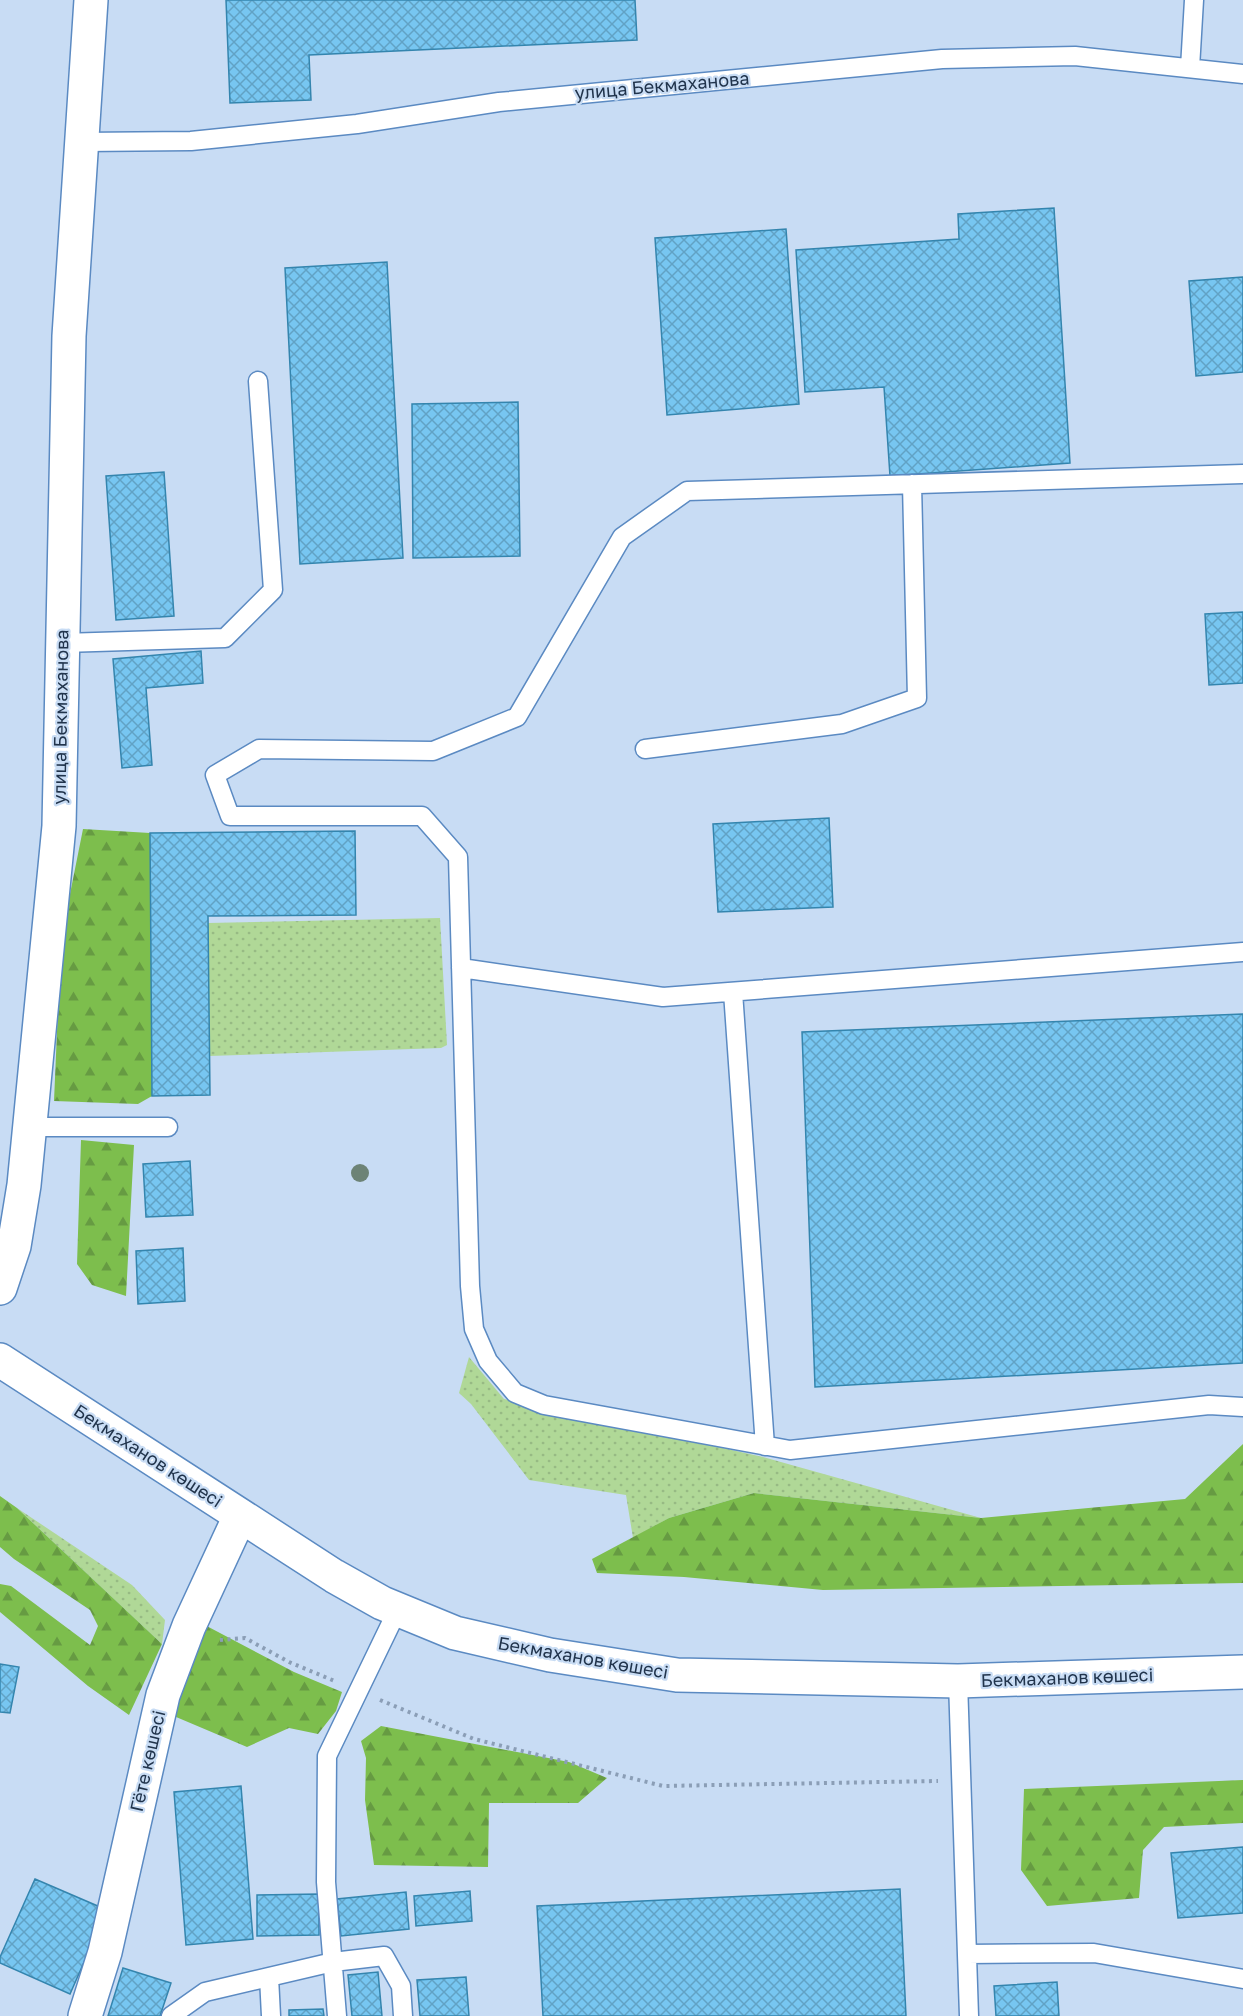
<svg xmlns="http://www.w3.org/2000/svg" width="1243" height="2016" viewBox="0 0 1243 2016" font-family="'Golos Text',sans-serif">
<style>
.grass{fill:url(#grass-dots)}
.forest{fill:url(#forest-firs)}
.building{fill:url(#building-cross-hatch);stroke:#3485ae;stroke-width:1.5}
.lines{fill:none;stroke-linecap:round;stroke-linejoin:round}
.lane-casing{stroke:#5b8ac2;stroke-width:21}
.street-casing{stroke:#5b8ac2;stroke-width:36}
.secondary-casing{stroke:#5b8ac2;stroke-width:36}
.primary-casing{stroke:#5b8ac2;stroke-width:36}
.path{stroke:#8b9eb6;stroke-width:4;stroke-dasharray:3 4.5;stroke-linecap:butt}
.lane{stroke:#fff;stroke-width:18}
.street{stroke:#fff;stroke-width:33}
.secondary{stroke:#fff;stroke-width:33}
.primary{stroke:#fff;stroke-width:33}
.tree{fill:#6d8376}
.labels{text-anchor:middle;stroke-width:4.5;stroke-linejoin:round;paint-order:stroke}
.street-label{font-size:18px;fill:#21344c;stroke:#c8dcf4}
</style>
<defs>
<pattern id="grass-dots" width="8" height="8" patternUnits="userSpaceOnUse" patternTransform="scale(1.5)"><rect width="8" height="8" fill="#b0d897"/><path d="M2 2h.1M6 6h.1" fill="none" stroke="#97ba84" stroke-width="1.8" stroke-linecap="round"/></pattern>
<pattern id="forest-firs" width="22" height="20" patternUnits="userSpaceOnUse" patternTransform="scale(1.5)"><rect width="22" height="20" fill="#7dbe4d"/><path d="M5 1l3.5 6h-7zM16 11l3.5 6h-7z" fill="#669b42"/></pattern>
<pattern id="building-cross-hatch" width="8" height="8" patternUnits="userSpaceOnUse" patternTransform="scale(1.5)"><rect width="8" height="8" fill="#77c6f1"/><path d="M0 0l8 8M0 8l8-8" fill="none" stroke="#61a2c5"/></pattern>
</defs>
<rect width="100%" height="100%" fill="#c8dcf4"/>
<path class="grass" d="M 440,918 L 447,1045 L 441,1048 L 209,1056 L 208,923 Z
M 469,1357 L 504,1399 L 763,1457 L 981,1518 L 754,1493 L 669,1518 L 633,1538 L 626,1495 L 529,1480 L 471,1404 L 459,1393 Z
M 17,1508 L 132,1585 L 165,1620 L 162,1644 Z"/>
<path class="forest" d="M 83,829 L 150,833 L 152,1096 L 138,1104 L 54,1101 L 61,939 Z
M 81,1140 L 134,1145 L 126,1296 L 92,1285 L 77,1264 Z
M 1243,1444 L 1243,1583 L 823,1590 L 684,1577 L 597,1573 L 592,1559 L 669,1518 L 754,1493 L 981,1518 L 1185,1499 Z
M 0,1496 L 17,1508 L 162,1644 L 129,1715 L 88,1686 L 0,1612 L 0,1584 L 11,1586 L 90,1645 L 98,1626 L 90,1610 L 14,1559 L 0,1547 Z
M 201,1623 L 294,1672 L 342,1692 L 336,1711 L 318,1734 L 289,1728 L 247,1747 L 169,1714 Z
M 381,1726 L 569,1762 L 607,1778 L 578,1803 L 489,1803 L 488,1867 L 374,1865 L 365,1800 L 366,1758 L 361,1741 Z
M 1243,1780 L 1243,1823 L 1164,1827 L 1143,1850 L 1139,1898 L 1047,1906 L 1021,1870 L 1024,1789 Z"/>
<path class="building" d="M 226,0 L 635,0 L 637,40 L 309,55 L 311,100 L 230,103 Z
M 1054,208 L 1070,463 L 890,476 L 884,387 L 805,392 L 796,250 L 959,239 L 958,214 Z
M 786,229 L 799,404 L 667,415 L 655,238 Z
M 387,262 L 403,558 L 300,564 L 285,268 Z
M 1243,277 L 1243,372 L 1196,376 L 1189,281 Z
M 518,402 L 520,556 L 413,558 L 412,404 Z
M 164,472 L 174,616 L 116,620 L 106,476 Z
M 1243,612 L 1243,683 L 1209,685 L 1205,614 Z
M 201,651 L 203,683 L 146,688 L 152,765 L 122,768 L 113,659 Z
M 829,818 L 833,907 L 718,912 L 713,824 Z
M 355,831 L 356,915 L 208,916 L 210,1095 L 152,1096 L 150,833 Z
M 1243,1014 L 1243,1363 L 815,1387 L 802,1032 Z
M 190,1161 L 193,1215 L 146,1217 L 143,1164 Z
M 183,1248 L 185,1301 L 138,1304 L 136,1251 Z
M 0,1664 L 19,1667 L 10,1713 L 0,1712 Z
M 241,1786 L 253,1939 L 186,1945 L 174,1792 Z
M 1243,1847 L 1243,1913 L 1178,1918 L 1171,1853 Z
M 35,1879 L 107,1910 L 70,1994 L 0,1963 L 0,1957 Z
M 900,1889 L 906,2016 L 543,2016 L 537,1906 Z
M 470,1891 L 472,1921 L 416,1926 L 414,1896 Z
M 406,1892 L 409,1929 L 341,1936 L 337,1899 Z
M 319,1894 L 319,1935 L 257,1936 L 257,1895 Z
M 123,1968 L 171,1983 L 160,2016 L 108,2016 Z
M 378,1972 L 382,2016 L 352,2016 L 348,1975 Z
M 466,1977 L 469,2016 L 420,2016 L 417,1980 Z
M 1057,1982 L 1059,2016 L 996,2016 L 994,1986 Z
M 323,2009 L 324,2016 L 289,2016 L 289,2010 Z"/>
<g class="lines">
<g class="lane-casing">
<path id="lane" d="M 1190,68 L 1194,0
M 82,142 L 191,141 L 357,124 L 499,102 L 942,59 L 1075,56 L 1243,74
M 1243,474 L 687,491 L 622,537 L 517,717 L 433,751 L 259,749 L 215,775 L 230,816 L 422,816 L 458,857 L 470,1286 L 474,1329 L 488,1361 L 515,1393 L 544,1405 L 790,1450 L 1209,1405 L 1243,1407
M 63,643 L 225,638 L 273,590 L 258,381
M 645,749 L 842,724 L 917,698 L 912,484
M 461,968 L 663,997 L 1243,952
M 733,992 L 765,1446
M 29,1127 L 168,1127
M 958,1681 L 969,2016
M 967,1954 L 1094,1953 L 1243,1979
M 269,1977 L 271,2016
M 171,2016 L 205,1992 L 333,1962 L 384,1956 L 401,1986 L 403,2016
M 337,2016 L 326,1882 L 327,1756 L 398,1609"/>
</g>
<g class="street-casing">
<path id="street" d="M 0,1288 L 14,1246 L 24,1185 L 59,826 L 69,336 L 91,0"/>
</g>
<g class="secondary-casing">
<path id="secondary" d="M 85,2016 L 105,1952 L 163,1695 L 189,1626 L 240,1516"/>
</g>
<g class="primary-casing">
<path id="primary" d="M 0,1360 L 334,1576 L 382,1603 L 455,1633 L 550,1655 L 677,1675 L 958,1681 L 1243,1672"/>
</g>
<path class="path" d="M 220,1640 L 245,1638 L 289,1662 L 337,1682
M 380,1700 L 474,1739 L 663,1786 L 938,1781"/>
<use href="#lane" class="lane"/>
<use href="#street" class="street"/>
<use href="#secondary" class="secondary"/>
<use href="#primary" class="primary"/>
</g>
<circle class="tree" cx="360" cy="1173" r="9"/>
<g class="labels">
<g class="street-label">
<text transform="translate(662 86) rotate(-5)" y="6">улица Бекмаханова</text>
<text transform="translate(61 717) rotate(-89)" y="6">улица Бекмаханова</text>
<text transform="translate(148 1456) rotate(33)" y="6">Бекмаханов көшесі</text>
<text transform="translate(583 1658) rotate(10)" y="6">Бекмаханов көшесі</text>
<text transform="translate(1067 1678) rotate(-2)" y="6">Бекмаханов көшесі</text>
<text transform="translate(148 1761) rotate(-77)" y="6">Гёте көшесі</text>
</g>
</g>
</svg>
